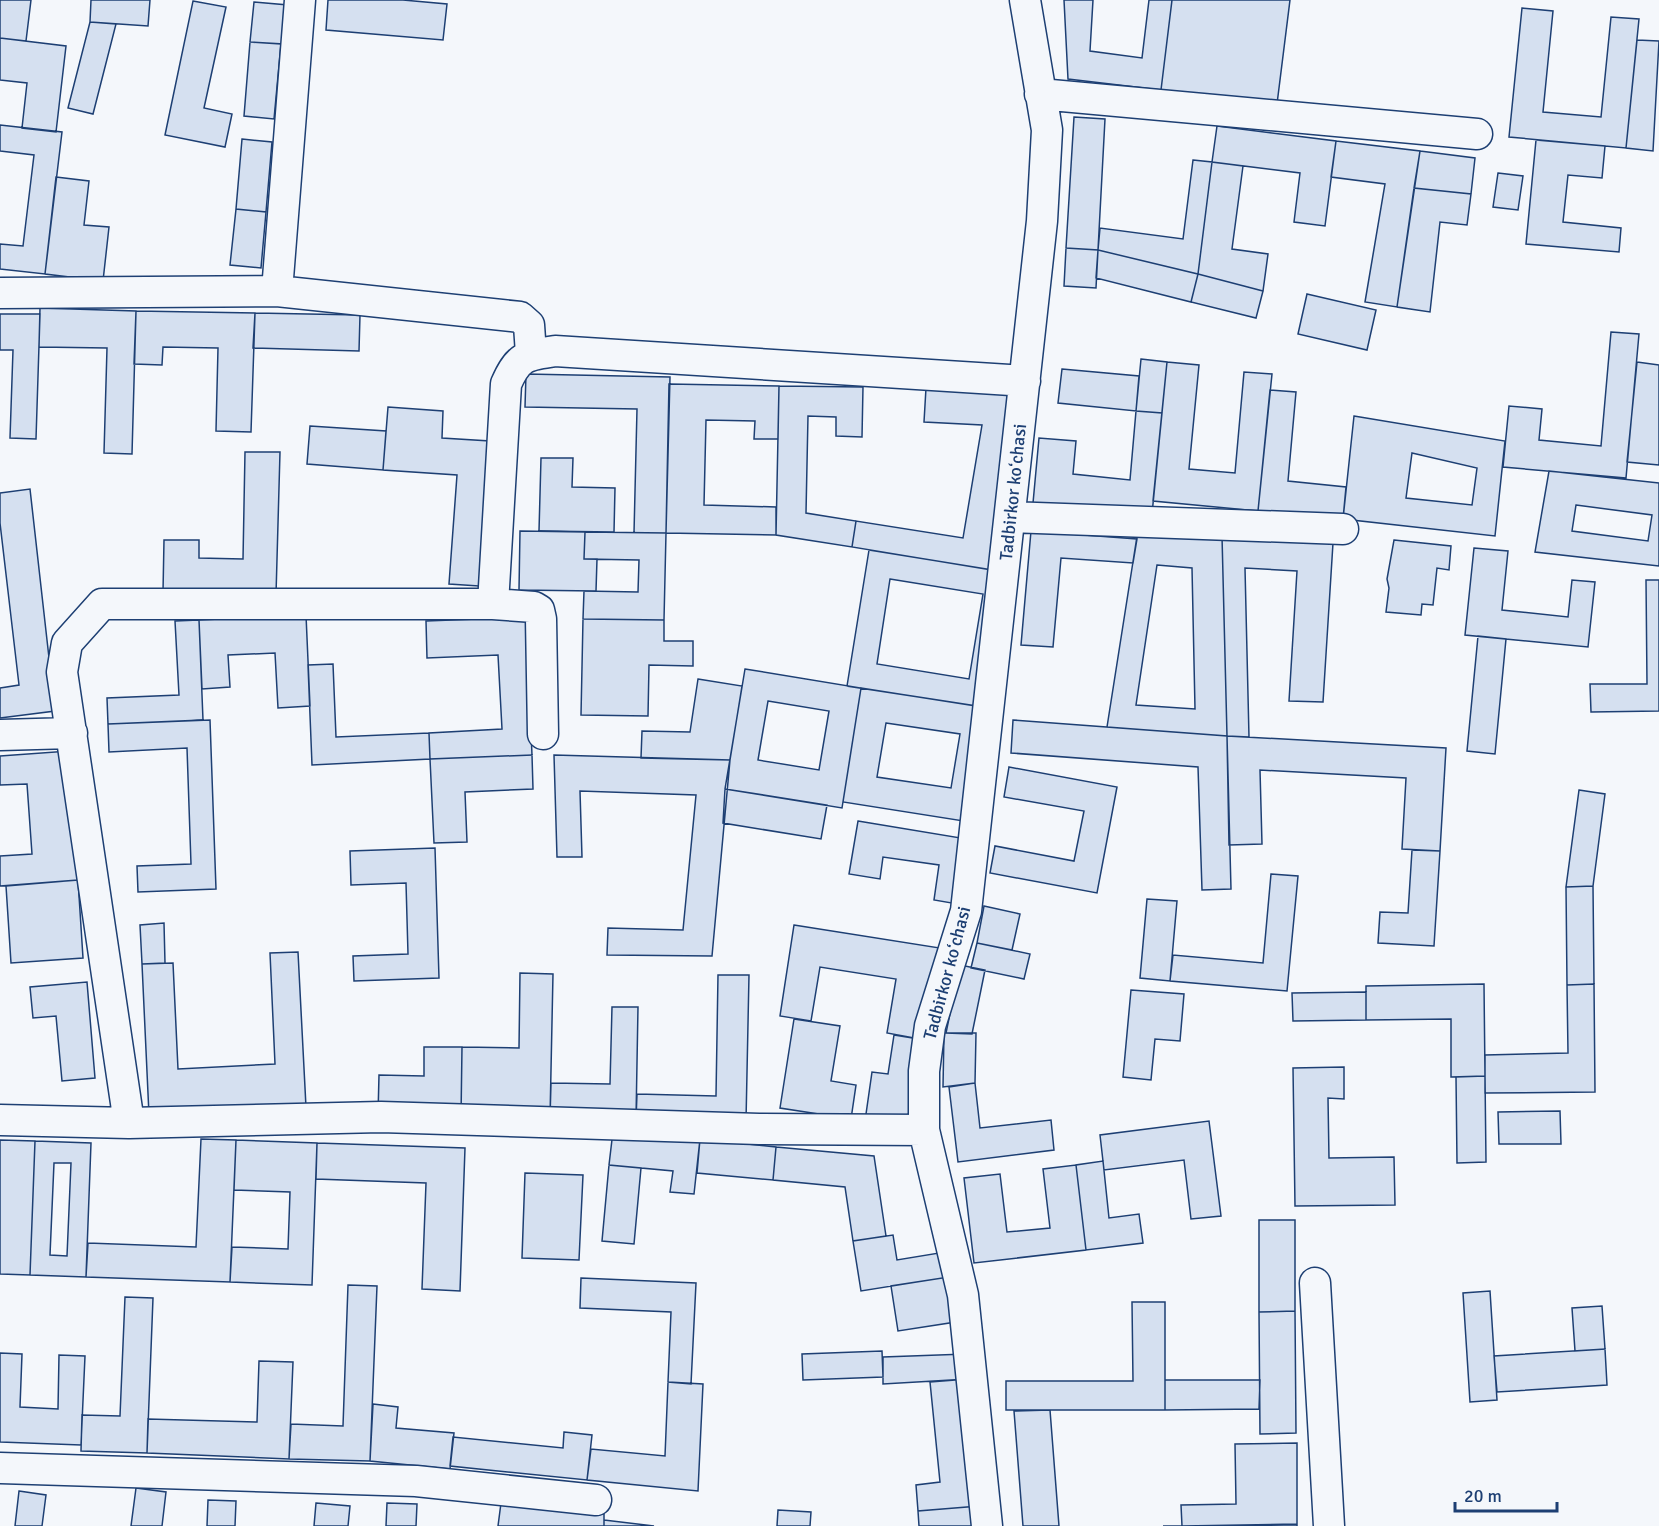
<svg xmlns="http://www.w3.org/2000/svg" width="1659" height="1526" viewBox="0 0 1659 1526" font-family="Signika,sans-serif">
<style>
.building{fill:#d5e0f0;stroke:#1d3f73;stroke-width:1.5;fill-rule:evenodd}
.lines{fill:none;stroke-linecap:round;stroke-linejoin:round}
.minor-casing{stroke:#1d3f73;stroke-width:33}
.minor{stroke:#f4f7fb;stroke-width:30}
.labels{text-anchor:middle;stroke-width:4.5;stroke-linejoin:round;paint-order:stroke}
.street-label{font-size:18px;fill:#1d3f73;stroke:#f4f7fb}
</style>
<rect width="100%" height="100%" fill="#f4f7fb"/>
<path class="building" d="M 0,0 L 31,0 L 26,41 L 0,38 Z
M 91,0 L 150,0 L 148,26 L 90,22 Z
M 328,0 L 403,0 L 447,4 L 443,40 L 326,30 Z
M 1064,0 L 1093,0 L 1090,51 L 1142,58 L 1149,0 L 1172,0 L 1161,90 L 1068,79 Z
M 1172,0 L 1290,0 L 1277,104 L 1161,90 Z
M 193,1 L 226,7 L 204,108 L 232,114 L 225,147 L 165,135 Z
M 254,2 L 288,5 L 284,44 L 250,42 Z
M 1522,8 L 1553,11 L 1543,112 L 1601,117 L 1611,17 L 1639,19 L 1626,148 L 1509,137 Z
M 90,22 L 116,24 L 93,114 L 68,108 Z
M 0,38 L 66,46 L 56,132 L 22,128 L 27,83 L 0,80 Z
M 1637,40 L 1659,41 L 1653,151 L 1626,148 Z
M 250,42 L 281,44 L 274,119 L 244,116 Z
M 1074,117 L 1105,119 L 1098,250 L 1066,248 Z
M 0,125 L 62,132 L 45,274 L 0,269 L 0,244 L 23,246 L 34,155 L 0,151 Z
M 1217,126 L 1336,141 L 1325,226 L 1294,222 L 1300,173 L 1212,162 Z
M 242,139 L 272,142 L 266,212 L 236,209 Z
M 1536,140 L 1605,146 L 1602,178 L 1568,175 L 1563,222 L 1621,228 L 1619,252 L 1526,244 Z
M 1336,141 L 1420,151 L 1397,307 L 1365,302 L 1385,184 L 1331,177 Z
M 1420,151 L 1475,158 L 1471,194 L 1414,188 Z
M 1193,160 L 1212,162 L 1198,274 L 1098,250 L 1100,228 L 1183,239 Z
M 1212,162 L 1243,166 L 1232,249 L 1268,254 L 1263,291 L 1198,274 Z
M 1498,173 L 1523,176 L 1518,210 L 1493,207 Z
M 56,177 L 89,181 L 84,225 L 109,227 L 103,281 L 45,274 Z
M 1414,188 L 1471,194 L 1467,225 L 1440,222 L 1430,312 L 1397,307 Z
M 236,209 L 266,212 L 261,268 L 230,265 Z
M 1066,248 L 1098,250 L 1096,288 L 1064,286 Z
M 1098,250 L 1198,274 L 1191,302 L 1096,278 Z
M 1198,274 L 1263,291 L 1256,318 L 1191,302 Z
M 1307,294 L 1376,310 L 1367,350 L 1298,334 Z
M 40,308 L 136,311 L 132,454 L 104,453 L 107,348 L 39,347 Z
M 136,311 L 255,313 L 251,432 L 216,431 L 218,348 L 163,347 L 162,365 L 134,364 Z
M 255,313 L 360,315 L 359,351 L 253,348 Z
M 0,314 L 40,314 L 36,439 L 10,438 L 13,350 L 0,350 Z
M 1611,332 L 1639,334 L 1626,478 L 1503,467 L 1509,406 L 1542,409 L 1539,440 L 1601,446 Z
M 1141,359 L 1167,362 L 1162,413 L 1136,411 Z
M 1167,362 L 1199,365 L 1189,469 L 1235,473 L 1244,372 L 1272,374 L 1258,511 L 1153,501 Z
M 1637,362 L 1659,365 L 1659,465 L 1627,462 Z
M 1062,369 L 1139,376 L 1136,411 L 1058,403 Z
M 526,374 L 670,377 L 666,533 L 634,533 L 637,409 L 525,407 Z
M 669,384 L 779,386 L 778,439 L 754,439 L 755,421 L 706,420 L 704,505 L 776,507 L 776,535 L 666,533 Z
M 779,386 L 863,387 L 862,437 L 836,436 L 836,417 L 808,416 L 806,513 L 856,521 L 852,547 L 776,535 Z
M 926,388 L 1019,392 L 991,570 L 852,547 L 856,521 L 963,538 L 982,425 L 924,422 Z
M 1270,390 L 1296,392 L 1288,481 L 1346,487 L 1343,519 L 1258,511 Z
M 388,407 L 443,411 L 442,438 L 490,441 L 479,586 L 449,584 L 457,475 L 383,470 Z
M 1136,411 L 1162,413 L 1152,514 L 1033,503 L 1039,438 L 1076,441 L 1073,474 L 1130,480 Z
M 1354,416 L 1505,441 L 1495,536 L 1343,519 ZM 1412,453 L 1477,468 L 1472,505 L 1406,498 Z
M 310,426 L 386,431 L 383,470 L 307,464 Z
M 245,452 L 280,452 L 276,595 L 163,592 L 164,540 L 199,540 L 199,558 L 243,559 Z
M 541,458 L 573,458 L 572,487 L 615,488 L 614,532 L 539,531 Z
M 1549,471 L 1659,483 L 1659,566 L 1535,552 ZM 1576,505 L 1652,515 L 1648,541 L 1572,531 Z
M 30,489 L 55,711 L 0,718 L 0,688 L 19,685 L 0,523 L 0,493 Z
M 1138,530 L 1222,536 L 1227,736 L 1107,727 ZM 1157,565 L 1192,568 L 1195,709 L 1136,705 Z
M 520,531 L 585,532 L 584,559 L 597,559 L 596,591 L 519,590 Z
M 1031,531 L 1137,539 L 1133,563 L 1061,558 L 1053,647 L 1021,645 Z
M 585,532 L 666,533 L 664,620 L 583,619 L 584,591 L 638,592 L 639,560 L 584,559 Z
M 1222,536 L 1333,543 L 1323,702 L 1289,701 L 1297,571 L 1245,568 L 1249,737 L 1227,736 Z
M 1394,540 L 1451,546 L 1449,570 L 1437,568 L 1433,605 L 1422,604 L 1421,615 L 1386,612 L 1389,588 L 1387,579 Z
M 1474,548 L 1508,551 L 1502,610 L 1568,617 L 1572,580 L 1595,582 L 1588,647 L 1465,635 Z
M 869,550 L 1012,573 L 990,708 L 847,686 ZM 890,579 L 983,594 L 969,679 L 877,664 Z
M 1646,580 L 1659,580 L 1659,711 L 1591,712 L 1590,684 L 1647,684 Z
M 306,615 L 310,706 L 278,708 L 275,653 L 228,655 L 230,687 L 202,689 L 199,620 Z
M 526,617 L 532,755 L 430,759 L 429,733 L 502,729 L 498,655 L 427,658 L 426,621 Z
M 583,619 L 664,620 L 664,641 L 693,641 L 693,666 L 649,665 L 648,716 L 581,715 Z
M 199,620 L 203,720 L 108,724 L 107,698 L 179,695 L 175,621 Z
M 1478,636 L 1506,639 L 1495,754 L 1467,751 Z
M 333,664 L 336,737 L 429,733 L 430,759 L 312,765 L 308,665 Z
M 745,669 L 861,688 L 842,808 L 725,789 ZM 768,701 L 829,711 L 819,770 L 758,760 Z
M 698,679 L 742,686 L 730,760 L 641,758 L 642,731 L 690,732 Z
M 861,688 L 995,709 L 976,823 L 843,802 ZM 886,723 L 960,734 L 951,788 L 877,777 Z
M 210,720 L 216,889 L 138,892 L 137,866 L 191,864 L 187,748 L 109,752 L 108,724 Z
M 1013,720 L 1227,736 L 1231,889 L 1202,890 L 1198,767 L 1011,753 Z
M 1227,736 L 1446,748 L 1440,851 L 1402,849 L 1406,778 L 1260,770 L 1262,844 L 1229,845 Z
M 69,751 L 78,880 L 0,886 L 0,856 L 32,854 L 27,784 L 0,785 L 0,756 Z
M 532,755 L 533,789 L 465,792 L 467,842 L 434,843 L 430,759 Z
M 554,755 L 730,760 L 712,956 L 607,955 L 608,928 L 683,930 L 696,795 L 580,791 L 582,857 L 557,857 Z
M 1009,767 L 1117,787 L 1097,893 L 990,873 L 995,846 L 1074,861 L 1084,811 L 1004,797 Z
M 725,789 L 827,805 L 821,839 L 723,823 Z
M 1579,790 L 1605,794 L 1593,886 L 1566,887 Z
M 858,821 L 973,840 L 963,905 L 934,900 L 939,865 L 883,857 L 880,879 L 849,874 Z
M 435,848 L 439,978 L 354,981 L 353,956 L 408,954 L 406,883 L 351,885 L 350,851 Z
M 1412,850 L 1440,851 L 1434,946 L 1378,943 L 1380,912 L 1408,913 Z
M 1271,874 L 1298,876 L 1287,991 L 1170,981 L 1173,955 L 1263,963 Z
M 78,880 L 83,958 L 11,963 L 6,886 Z
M 1593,886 L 1594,984 L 1567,985 L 1566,887 Z
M 1147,899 L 1177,901 L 1170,981 L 1140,978 Z
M 984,906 L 1020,914 L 1012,950 L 977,943 Z
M 164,923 L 165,963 L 142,964 L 140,925 Z
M 794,925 L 940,948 L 925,1040 L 887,1033 L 896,979 L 820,967 L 811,1021 L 780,1016 Z
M 977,943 L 1030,954 L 1024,979 L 971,968 Z
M 298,952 L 306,1107 L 149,1115 L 142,964 L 173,963 L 178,1069 L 275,1064 L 270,953 Z
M 960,965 L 985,970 L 972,1034 L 946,1033 Z
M 520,973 L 553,974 L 550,1118 L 461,1117 L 462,1047 L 519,1048 Z
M 718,975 L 749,975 L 746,1121 L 636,1119 L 637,1094 L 716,1096 Z
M 87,982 L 95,1078 L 62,1081 L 56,1016 L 33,1018 L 30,987 Z
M 1484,984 L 1485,1076 L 1451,1077 L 1451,1019 L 1366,1020 L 1366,986 Z
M 1594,984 L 1595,1092 L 1485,1093 L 1485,1055 L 1568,1053 L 1567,985 Z
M 1131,990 L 1184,994 L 1180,1041 L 1155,1039 L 1151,1080 L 1123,1077 Z
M 1366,992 L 1366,1020 L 1293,1021 L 1292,993 Z
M 612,1007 L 638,1007 L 636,1119 L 550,1118 L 551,1083 L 610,1084 Z
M 794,1019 L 840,1026 L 831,1081 L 856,1085 L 851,1119 L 780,1108 Z
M 944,1033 L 976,1033 L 975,1083 L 943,1087 Z
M 894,1035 L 925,1040 L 911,1128 L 865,1121 L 872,1072 L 888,1074 Z
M 424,1047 L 462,1047 L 461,1117 L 378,1115 L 379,1075 L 424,1076 Z
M 1344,1067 L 1344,1099 L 1328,1098 L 1329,1158 L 1394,1157 L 1395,1205 L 1295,1206 L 1293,1068 Z
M 1485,1076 L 1486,1162 L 1457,1163 L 1456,1077 Z
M 975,1083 L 980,1128 L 1051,1120 L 1054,1150 L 958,1162 L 949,1087 Z
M 1560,1111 L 1561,1144 L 1499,1144 L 1498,1112 Z
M 1209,1121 L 1221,1216 L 1191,1219 L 1184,1160 L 1104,1170 L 1100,1135 Z
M 613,1131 L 700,1139 L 694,1194 L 670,1192 L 673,1171 L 609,1165 Z
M 201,1139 L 236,1140 L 230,1282 L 86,1277 L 88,1243 L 196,1247 Z
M 700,1139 L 776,1147 L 773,1180 L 697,1173 Z
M 0,1140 L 35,1141 L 30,1275 L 0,1274 Z
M 236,1140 L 317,1143 L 312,1285 L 230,1282 L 232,1247 L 288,1249 L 290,1192 L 234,1190 Z
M 35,1141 L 91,1143 L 86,1277 L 30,1275 ZM 54,1163 L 71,1163 L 67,1256 L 50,1255 Z
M 317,1143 L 465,1148 L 460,1291 L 422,1289 L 426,1183 L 316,1179 Z
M 776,1147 L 874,1156 L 886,1236 L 853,1241 L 845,1187 L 773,1180 Z
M 1103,1161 L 1109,1218 L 1139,1214 L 1143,1243 L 1086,1250 L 1076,1165 Z
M 609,1165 L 641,1168 L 634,1244 L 602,1241 Z
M 1076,1165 L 1086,1250 L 974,1263 L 964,1178 L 1000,1174 L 1007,1232 L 1050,1228 L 1043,1169 Z
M 525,1173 L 583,1175 L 579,1260 L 522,1258 Z
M 1259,1220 L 1295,1220 L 1295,1311 L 1259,1312 Z
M 893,1235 L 897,1260 L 951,1251 L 955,1276 L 861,1291 L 853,1241 Z
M 955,1276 L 962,1321 L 898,1331 L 891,1286 Z
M 581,1278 L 696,1283 L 691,1384 L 668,1382 L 671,1312 L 580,1308 Z
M 348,1285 L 377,1286 L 370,1461 L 289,1459 L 291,1424 L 343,1426 Z
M 1490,1291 L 1497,1400 L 1470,1402 L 1463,1293 Z
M 125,1297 L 153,1298 L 147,1453 L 81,1451 L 82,1415 L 120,1416 Z
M 1132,1302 L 1165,1302 L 1165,1410 L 1006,1410 L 1006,1381 L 1133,1381 Z
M 1602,1306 L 1605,1349 L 1575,1351 L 1572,1308 Z
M 1295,1311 L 1296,1433 L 1260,1434 L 1259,1312 Z
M 1605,1349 L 1607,1385 L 1497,1392 L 1494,1356 Z
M 882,1351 L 883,1377 L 803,1380 L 802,1354 Z
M 0,1353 L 22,1354 L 20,1407 L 58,1409 L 59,1355 L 85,1356 L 81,1445 L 0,1442 Z
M 966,1354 L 968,1379 L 883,1384 L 883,1357 Z
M 259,1361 L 293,1362 L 289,1459 L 147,1453 L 148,1419 L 257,1422 Z
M 968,1379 L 979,1506 L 918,1511 L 916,1485 L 940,1482 L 930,1382 Z
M 1165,1380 L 1260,1380 L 1259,1409 L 1165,1410 Z
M 668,1382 L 703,1384 L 698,1491 L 587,1480 L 591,1449 L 665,1456 Z
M 373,1404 L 398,1407 L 396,1428 L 454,1433 L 450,1469 L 370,1461 Z
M 1050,1410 L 1059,1526 L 1023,1526 L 1014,1411 Z
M 564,1432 L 592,1435 L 587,1480 L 450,1466 L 453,1437 L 563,1448 Z
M 1297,1443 L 1297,1524 L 1182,1526 L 1181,1505 L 1236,1504 L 1235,1444 Z
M 136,1488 L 166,1492 L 162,1526 L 131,1526 Z
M 19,1491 L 46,1495 L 42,1526 L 15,1526 Z
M 208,1500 L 236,1501 L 235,1526 L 207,1526 Z
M 316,1503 L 350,1506 L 348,1526 L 314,1526 Z
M 387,1503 L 417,1504 L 416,1526 L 386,1526 Z
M 501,1503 L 604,1514 L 604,1526 L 498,1526 Z
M 979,1506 L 981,1526 L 919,1526 L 918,1511 Z
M 778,1510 L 811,1512 L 810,1526 L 777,1526 Z
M 604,1520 L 654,1526 L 604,1526 Z
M 1297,1524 L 1297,1526 L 1163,1526 L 1182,1526 Z"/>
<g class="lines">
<g class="minor-casing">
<path id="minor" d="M 1040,94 L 1477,134
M 277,291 L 300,0
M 0,293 L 277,291 L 520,317 L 529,325 L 531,354
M 1011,517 L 1343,529
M 493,604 L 506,384 C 518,356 526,355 555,351 L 1025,381
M 0,735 L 72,733
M 0,1120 L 129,1123 L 381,1117 L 759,1129 L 924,1130
M 129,1123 L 62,672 L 67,643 L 102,604 L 493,604 L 534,607 L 539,610 L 541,619 L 543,734
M 1315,1283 L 1329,1526
M 0,1468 L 416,1481 L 596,1500
M 987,1526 L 963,1295 L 924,1130 L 924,1071 L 930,1026 L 966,911 L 1042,221 L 1047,130 L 1025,0"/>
</g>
<use href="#minor" class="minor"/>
</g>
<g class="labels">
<g class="street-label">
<text transform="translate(1013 492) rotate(-84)" y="6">Tadbirkor koʻchasi</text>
<text transform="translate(947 973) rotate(-75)" y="6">Tadbirkor koʻchasi</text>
</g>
</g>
<path d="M1455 1502v9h102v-9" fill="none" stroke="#1d3f73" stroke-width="3"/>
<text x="1464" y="1502" font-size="18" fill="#1d3f73" stroke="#f4f7fb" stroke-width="4.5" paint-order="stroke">20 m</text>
</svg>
